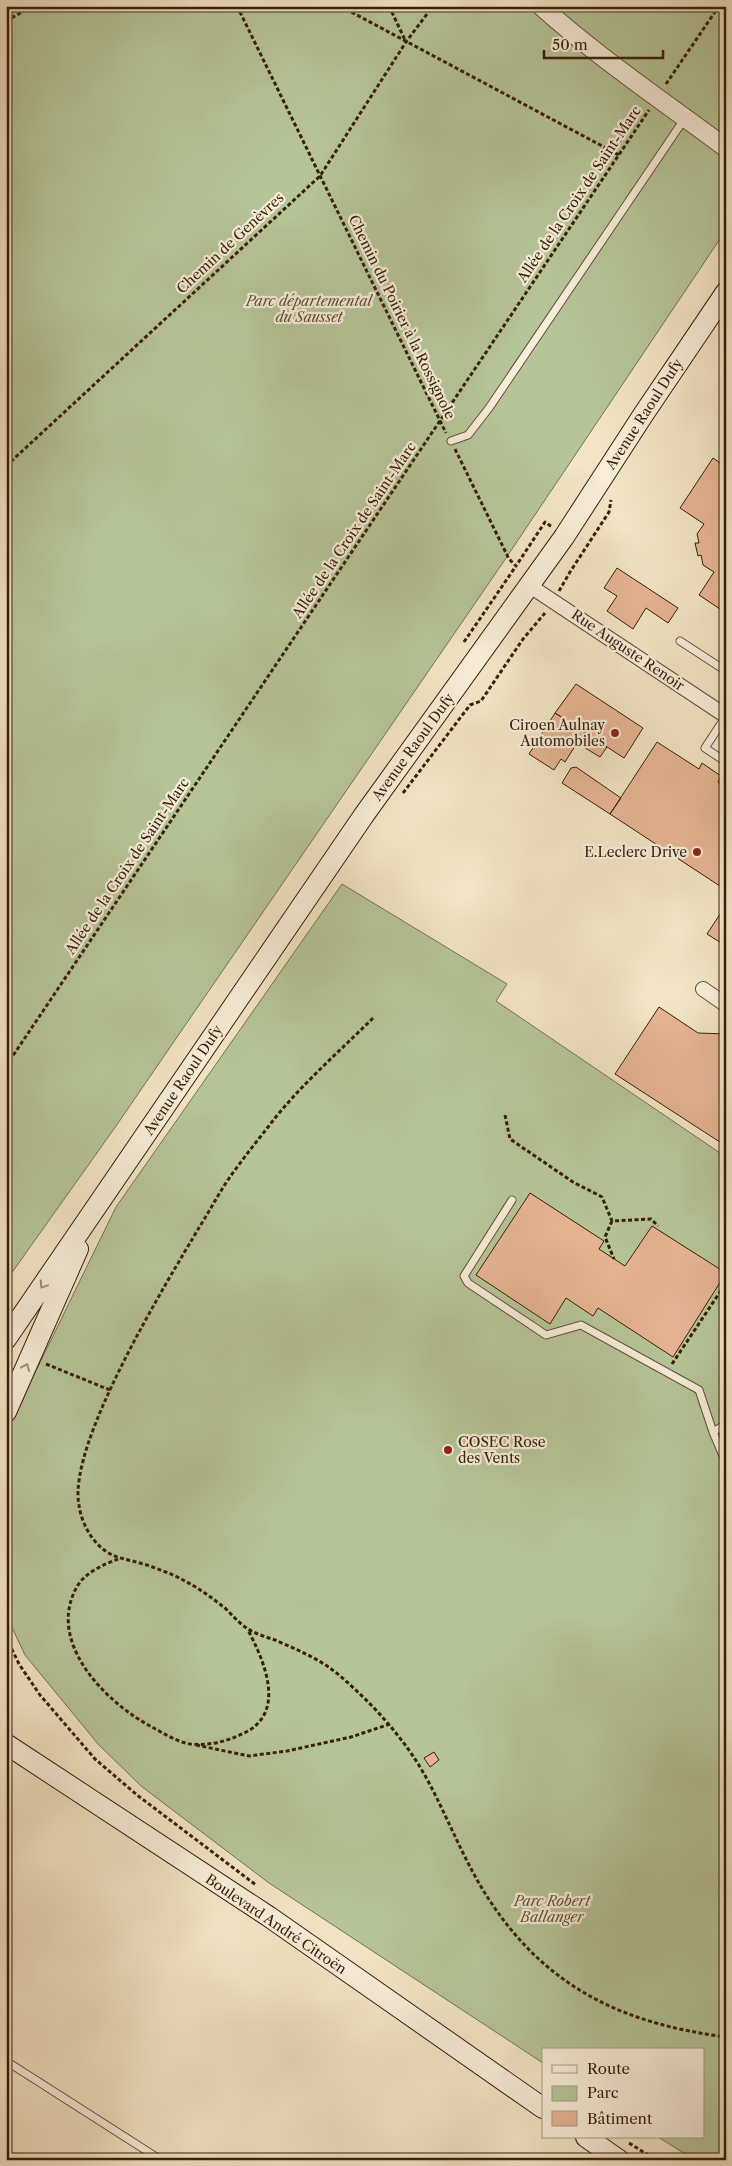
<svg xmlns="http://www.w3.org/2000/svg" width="732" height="2166" viewBox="0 0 732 2166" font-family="'Libre Caslon Text',serif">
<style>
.green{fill:#b6c598;stroke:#767250}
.building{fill:#e6b493;stroke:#371f09}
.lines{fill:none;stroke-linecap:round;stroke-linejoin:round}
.service-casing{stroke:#665038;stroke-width:9}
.minor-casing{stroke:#665038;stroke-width:16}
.tertiary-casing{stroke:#665038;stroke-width:20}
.secondary-casing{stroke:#371f09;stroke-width:22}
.path{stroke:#371f09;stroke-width:3;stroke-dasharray:4 2.5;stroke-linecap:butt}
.service{stroke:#f7edd9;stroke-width:7}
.minor{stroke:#f7edd9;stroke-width:14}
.tertiary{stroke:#f7edd9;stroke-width:18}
.secondary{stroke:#f7edd9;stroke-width:20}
.oneway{stroke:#a1907b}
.poi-dot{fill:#8f2418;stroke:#f7edd9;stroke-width:2}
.labels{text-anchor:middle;stroke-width:4.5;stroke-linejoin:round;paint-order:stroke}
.street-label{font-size:14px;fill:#371f09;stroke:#f7edd9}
.park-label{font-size:14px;font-style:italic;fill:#5d5134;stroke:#f7edd9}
.poi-label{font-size:14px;fill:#371f09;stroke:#f7edd9;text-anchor:end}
</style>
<rect width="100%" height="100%" fill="#f2e4c4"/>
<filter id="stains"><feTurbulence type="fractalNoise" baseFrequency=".004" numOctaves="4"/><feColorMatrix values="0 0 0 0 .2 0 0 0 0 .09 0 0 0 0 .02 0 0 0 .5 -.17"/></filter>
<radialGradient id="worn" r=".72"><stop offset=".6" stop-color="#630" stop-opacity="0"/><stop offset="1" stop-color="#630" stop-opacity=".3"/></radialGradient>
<path class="green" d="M 6,6 L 726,6 L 726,230 L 502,564 L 116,1126 L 6,1281 Z
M 342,884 L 507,984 L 496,1001 L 726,1157 L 726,2160 L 695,2160 L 658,2137 L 703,2137 L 703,2050 L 543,2050 L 543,2063 L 269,1883 L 141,1786 L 98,1744 L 25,1655 L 6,1615 L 6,1432 L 116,1207 Z"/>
<path class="building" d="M 713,458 L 726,467 L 726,527 L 721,534 L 722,538 L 726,537 L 726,613 L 699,595 L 714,572 L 703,565 L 701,555 L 698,556 L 695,543 L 699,543 L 697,534 L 704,524 L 680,508 Z
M 617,568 L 678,608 L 668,623 L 646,608 L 633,629 L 607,611 L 617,596 L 604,588 Z
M 576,684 L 643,728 L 624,758 L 555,713 Z
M 555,713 L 607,747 L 600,757 L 577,743 L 565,762 L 561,759 L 554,770 L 529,754 Z
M 657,742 L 699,769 L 702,763 L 721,776 L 718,782 L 726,787 L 726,890 L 610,814 Z
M 576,767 L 621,798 L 610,814 L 562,783 L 571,768 Z
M 726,905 L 726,946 L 707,934 Z
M 659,1007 L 698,1033 L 726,1034 L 726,1146 L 615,1074 Z
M 530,1193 L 604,1241 L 599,1249 L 625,1266 L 652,1226 L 726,1273 L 673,1357 L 598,1308 L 593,1316 L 566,1298 L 550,1324 L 476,1275 Z
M 434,1752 L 439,1760 L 430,1767 L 424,1758 Z"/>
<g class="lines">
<g class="service-casing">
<path id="service" d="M 451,441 L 468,435 L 489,408 L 685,118
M 680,641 L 726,671
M 726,716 L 705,748 L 726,762
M 512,1200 L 464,1276 L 468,1283 L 546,1335 L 581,1325 L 699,1390 L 713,1432
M 726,1424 L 713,1432 L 726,1463
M 6,2061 L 161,2160"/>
</g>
<g class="minor-casing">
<path id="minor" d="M 530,586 L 726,716
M 703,989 L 726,1005"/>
</g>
<g class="tertiary-casing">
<path id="tertiary" d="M 541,6 C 599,58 663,101 726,148"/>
</g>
<g class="secondary-casing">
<path id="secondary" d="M 6,1339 L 364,815 L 564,537 L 643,415 L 726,292
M 6,1412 L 78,1249
M 6,1744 L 268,1916 L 543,2108
M 586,2137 L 619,2160"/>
</g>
<path class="path" d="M 237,6 L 446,433
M 340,6 L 619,155
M 389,6 L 406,42
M 6,21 L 33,6
M 666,84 L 719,6
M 455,449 L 509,559 L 516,566 L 545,522 L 552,527
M 6,466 L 320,176 L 406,42 L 433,6
M 559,591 L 570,572 L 609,512 L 611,500
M 464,642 L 516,566
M 403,793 L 470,705 L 481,701 L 523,639 L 545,613
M 373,1018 C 340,1051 305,1081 275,1118 C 262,1135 248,1152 235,1170 C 222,1187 212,1207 200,1226 C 167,1282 67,1444 79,1505 C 81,1521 90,1539 103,1549 C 115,1559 128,1559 143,1564 C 152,1566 162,1571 171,1574 C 191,1583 209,1595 226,1609 C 233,1616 240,1624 248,1629 C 256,1634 266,1637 275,1640 C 298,1650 320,1659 339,1675 C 374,1705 406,1740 428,1781 C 450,1822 466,1866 492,1904 C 550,1990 626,2024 726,2037
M 6,1066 L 649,110
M 505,1115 L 510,1139 L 573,1182 L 602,1197 L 612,1221 L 651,1219 L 658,1226
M 612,1221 L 605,1237 L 614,1259
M 46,1364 L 110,1390
M 672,1364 L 726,1283
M 118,1559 C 105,1564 86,1572 78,1585 C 44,1641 106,1703 152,1727 C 163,1733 177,1742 190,1744 C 211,1746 229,1741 248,1731 C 286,1709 263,1659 248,1630
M 6,1637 L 19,1664 L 40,1695 L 95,1759 L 137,1795 L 256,1885
M 196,1745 L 249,1756 L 287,1751 L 351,1737 L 390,1724
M 629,2143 L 656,2160"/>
<use href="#service" class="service"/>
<use href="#minor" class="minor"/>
<use href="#tertiary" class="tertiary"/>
<use href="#secondary" class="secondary"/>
</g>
<defs><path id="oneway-chevron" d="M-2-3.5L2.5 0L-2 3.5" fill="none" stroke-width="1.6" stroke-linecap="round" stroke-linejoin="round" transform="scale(1.25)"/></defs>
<g class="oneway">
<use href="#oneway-chevron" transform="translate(43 1285) rotate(124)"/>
<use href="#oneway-chevron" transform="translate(26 1367) rotate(-66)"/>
</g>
<g class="poi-dot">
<circle cx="615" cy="733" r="5"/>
<circle cx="697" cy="852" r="5"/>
<circle cx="448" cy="1450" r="5"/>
</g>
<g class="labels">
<g class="street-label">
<text transform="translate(579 194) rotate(-56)" y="5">Allée de la Croix de Saint-Marc</text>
<text transform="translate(230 243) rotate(-43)" y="5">Chemin de Genèvres</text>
<text transform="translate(402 317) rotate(64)" y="5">Chemin du Poirier à la Rossignole</text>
<text transform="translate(644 414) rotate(-57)" y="5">Avenue Raoul Dufy</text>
<text transform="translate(354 530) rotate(-56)" y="5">Allée de la Croix de Saint-Marc</text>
<text transform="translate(628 650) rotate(34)" y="5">Rue Auguste Renoir</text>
<text transform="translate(413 747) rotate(-54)" y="5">Avenue Raoul Dufy</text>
<text transform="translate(127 866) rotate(-56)" y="5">Allée de la Croix de Saint-Marc</text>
<text transform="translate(183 1080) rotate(-56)" y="5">Avenue Raoul Dufy</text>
<text transform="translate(276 1924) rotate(34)" y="5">Boulevard André Citroën</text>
</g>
<g class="park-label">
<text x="309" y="306">Parc départemental<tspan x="309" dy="16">du Sausset</tspan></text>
<text x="552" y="1906">Parc Robert<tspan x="552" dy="16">Ballanger</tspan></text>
</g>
<g class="poi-label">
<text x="605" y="730">Ciroen Aulnay<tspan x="605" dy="16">Automobiles</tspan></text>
<text x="687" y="857">E.Leclerc Drive</text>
<text x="458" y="1447" text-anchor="start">COSEC Rose<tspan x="458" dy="16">des Vents</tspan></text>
</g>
</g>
<rect width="732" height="2166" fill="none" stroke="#f2e4c4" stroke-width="25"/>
<rect x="8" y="8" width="717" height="2151" fill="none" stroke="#371f09" stroke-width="2.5"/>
<rect x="12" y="12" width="707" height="2141" fill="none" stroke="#371f09"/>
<rect x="542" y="2048" width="162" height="90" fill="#f7edd9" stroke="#aa9b86"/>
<rect x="552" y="2065" width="25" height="8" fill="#f7edd9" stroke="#aa9b86"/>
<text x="587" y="2074" font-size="15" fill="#371f09">Route</text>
<rect x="552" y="2086" width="25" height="15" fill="#b6c598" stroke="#aa9b86"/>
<text x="587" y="2098" font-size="15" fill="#371f09">Parc</text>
<rect x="552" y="2111" width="25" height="15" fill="#e6b493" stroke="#aa9b86"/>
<text x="587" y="2124" font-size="15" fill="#371f09">Bâtiment</text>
<path d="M544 50v8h119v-8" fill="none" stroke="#371f09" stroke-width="2.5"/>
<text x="552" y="50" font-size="15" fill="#371f09" stroke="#f7edd9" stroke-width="4" paint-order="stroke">50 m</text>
<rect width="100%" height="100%" filter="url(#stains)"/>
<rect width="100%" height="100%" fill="url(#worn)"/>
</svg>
